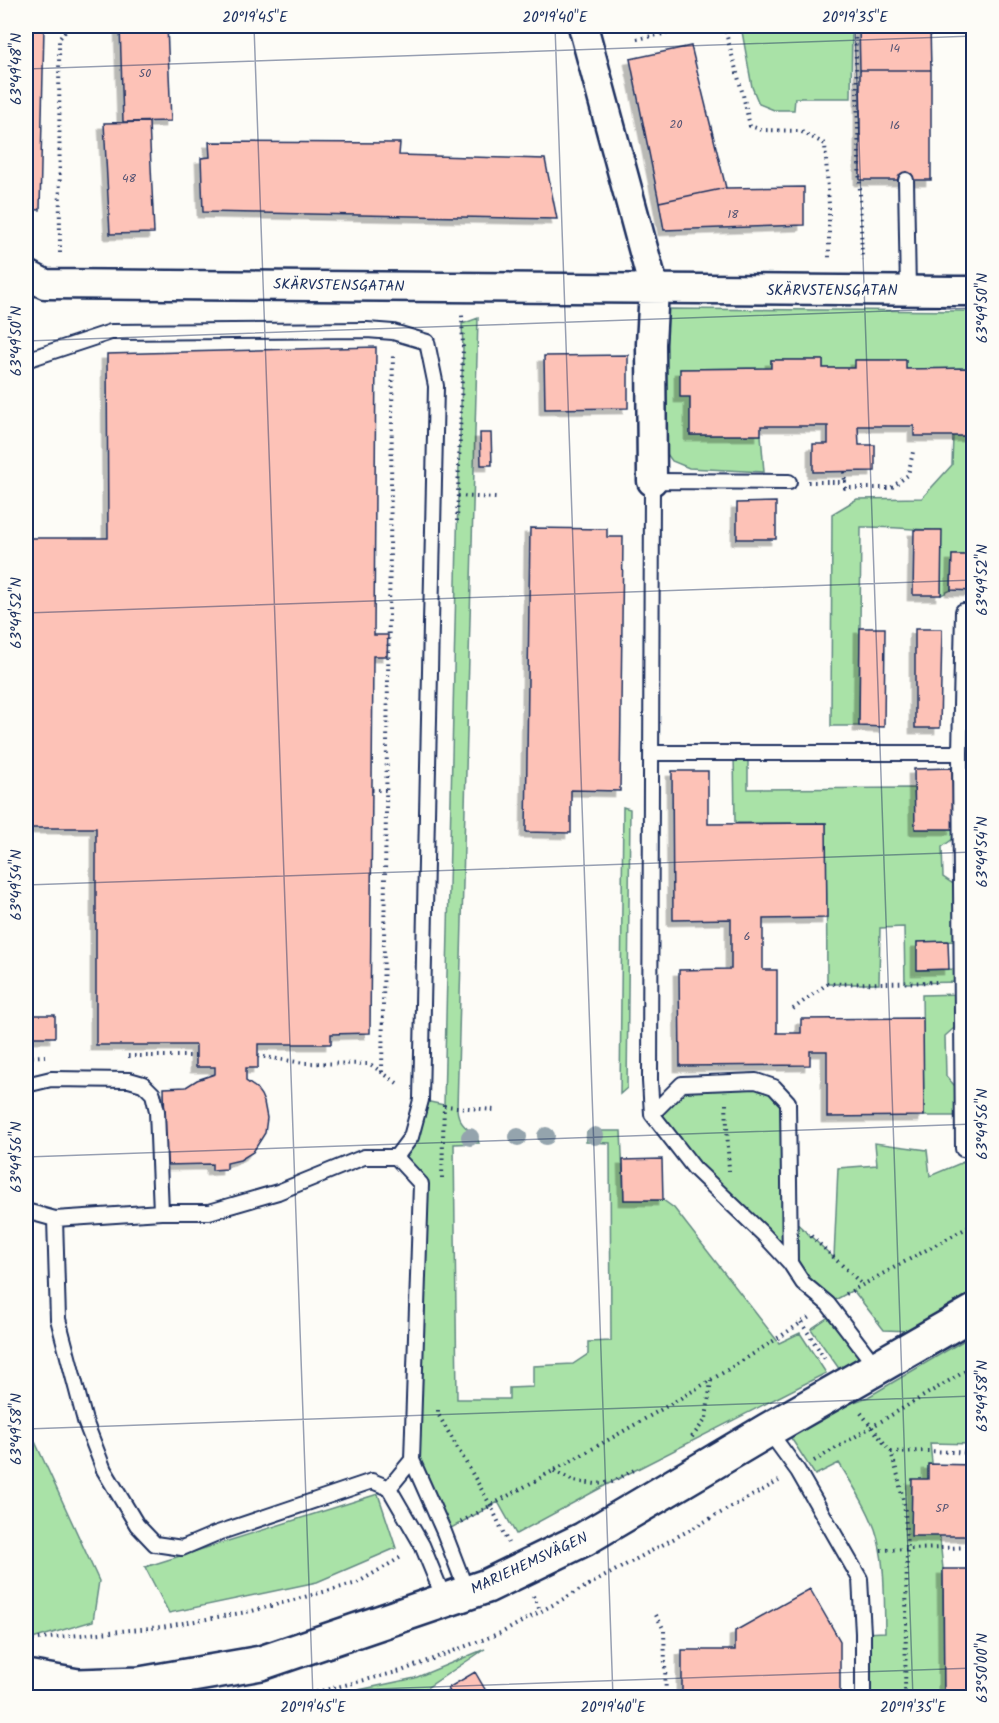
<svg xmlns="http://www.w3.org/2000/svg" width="999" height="1723" viewBox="0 0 999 1723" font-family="Kalam,sans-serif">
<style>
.green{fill:#a9e2a7;stroke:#628882;stroke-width:1.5}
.building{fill:#fdc2b7;stroke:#1b2f5e;stroke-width:1.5;filter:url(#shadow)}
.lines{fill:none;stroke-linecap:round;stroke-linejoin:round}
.lane-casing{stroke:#1b2f5e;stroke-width:18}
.street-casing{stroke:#1b2f5e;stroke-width:33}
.secondary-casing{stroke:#1b2f5e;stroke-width:38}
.path{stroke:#1b2f5e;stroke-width:4;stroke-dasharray:1.5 4.5;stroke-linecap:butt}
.lane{stroke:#fdfcf7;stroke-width:14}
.street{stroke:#fdfcf7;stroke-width:28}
.secondary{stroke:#fdfcf7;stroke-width:33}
.tree{fill:#94a4ad}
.ticks{fill:none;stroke:#1b2f5e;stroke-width:1.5;stroke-opacity:0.45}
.labels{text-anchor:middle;stroke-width:4.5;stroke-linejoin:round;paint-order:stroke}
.number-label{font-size:12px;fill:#545474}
.street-label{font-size:15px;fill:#1b2f5e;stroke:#fdfcf7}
.neatline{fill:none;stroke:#1b2f5e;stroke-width:2}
.ticks-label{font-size:15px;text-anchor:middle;fill:#1b2f5e}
</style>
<defs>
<filter id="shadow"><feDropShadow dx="-5.5" dy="5.5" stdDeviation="0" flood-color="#0004"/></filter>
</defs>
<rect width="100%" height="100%" fill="#fdfcf7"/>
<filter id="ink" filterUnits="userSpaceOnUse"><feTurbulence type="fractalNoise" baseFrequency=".0167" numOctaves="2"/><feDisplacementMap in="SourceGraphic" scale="12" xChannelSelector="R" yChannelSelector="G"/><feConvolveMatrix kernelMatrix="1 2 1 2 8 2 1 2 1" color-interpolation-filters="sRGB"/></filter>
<g filter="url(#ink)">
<path class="green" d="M 741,26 L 852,26 L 851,98 L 795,98 L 794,110 L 774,110 L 759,104 L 752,87 Z
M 665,309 L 973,311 L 973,368 L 906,369 L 905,360 L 856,360 L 855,368 L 823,368 L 823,360 L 771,360 L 771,368 L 680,369 L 690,397 L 690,435 L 761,435 L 764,472 L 689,468 L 672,461 L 667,454 Z
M 478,318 L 457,1109 C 458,1121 465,1129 476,1134 L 479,1143 L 454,1144 L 457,1399 L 509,1399 L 509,1388 L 533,1387 L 533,1366 L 573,1364 L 588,1354 L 588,1342 L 611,1341 L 610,1143 L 586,1142 L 587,1132 L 592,1131 L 621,1131 L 624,1200 L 663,1200 L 674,1208 L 779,1343 L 800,1333 L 826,1373 L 608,1484 L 516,1534 L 498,1502 L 444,1532 L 412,1460 L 421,1184 L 396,1157 L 421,1100 L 444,1105 L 458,496 L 463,348 L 462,324 Z
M 953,436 L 973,436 L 973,555 L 952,555 L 951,590 L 941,595 L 941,530 C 914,530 888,526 861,527 L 859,726 L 831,726 L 832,514 L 857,499 L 922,498 L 952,465 Z
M 734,753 L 748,753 L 748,789 L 914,788 L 916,829 L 961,829 L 960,779 L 973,777 L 973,842 L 961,833 L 942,847 L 943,877 L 961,889 L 973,880 L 973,917 L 961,917 L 961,941 L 917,942 L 918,970 L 961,969 L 961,951 L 973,951 L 973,1011 L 962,1002 L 962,1021 L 945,1036 L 946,1076 L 962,1094 L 962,1116 L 924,1116 L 922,995 L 961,994 L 962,982 L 905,983 L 904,927 L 880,928 L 879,984 L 827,984 L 826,823 L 735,823 Z
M 623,807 L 630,809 L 627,1088 L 620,1094 Z
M 756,1081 L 788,1102 L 790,1217 L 834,1258 L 838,1168 L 877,1165 L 875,1143 L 927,1150 L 930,1176 L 973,1158 L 973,1294 L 910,1331 L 884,1330 L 853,1290 L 828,1304 L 652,1114 L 682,1084 Z
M 830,1316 L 862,1358 L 840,1370 L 811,1329 Z
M 973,1335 L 973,1444 L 930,1443 L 943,1569 L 944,1697 L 863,1697 L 863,1633 L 885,1632 C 884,1598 886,1562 875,1529 C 866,1505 852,1484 839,1463 L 815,1475 L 789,1435 L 840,1407 L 868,1397 Z
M 26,1422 L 99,1581 L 93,1621 L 29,1640 L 26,1640 Z
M 378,1494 L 396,1548 L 317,1582 L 169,1613 L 145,1567 Z
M 485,1649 L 413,1697 L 326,1697 L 415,1678 Z"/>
<path class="building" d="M 26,26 L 44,26 L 40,210 L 26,209 Z
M 120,26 L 167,26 L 171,121 L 123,122 Z
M 859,26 L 930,26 L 931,70 L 860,70 Z
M 691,46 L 726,188 L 659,202 L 630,59 Z
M 860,70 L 931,70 L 931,180 L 860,180 Z
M 149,122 L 154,233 L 110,234 L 104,123 Z
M 209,142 L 400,143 L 399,155 L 545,159 L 557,219 L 203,212 L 201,158 L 210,157 Z
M 804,187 L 804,225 L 664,230 L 659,202 L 726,188 Z
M 376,347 L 374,635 L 388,635 L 387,656 L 373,656 L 370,1033 L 331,1034 L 331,1044 L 258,1044 L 258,1068 L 246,1068 L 246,1081 L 256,1088 L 261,1095 L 264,1102 L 267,1118 L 265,1133 L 253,1152 L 240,1160 L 227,1163 L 227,1169 L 212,1170 L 212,1164 L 166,1165 L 164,1088 L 186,1087 L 197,1080 L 215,1074 L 215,1067 L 196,1067 L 196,1045 L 96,1045 L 96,828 L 26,828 L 26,538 L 108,538 L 107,354 Z
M 628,355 L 628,408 L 545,409 L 544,356 Z
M 771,360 L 823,360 L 823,368 L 855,368 L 855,360 L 906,360 L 906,369 L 974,368 L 974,436 L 914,436 L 914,426 L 858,426 L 859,445 L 875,445 L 875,471 L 813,472 L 813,444 L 828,444 L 828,426 L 761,426 L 761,435 L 690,435 L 690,397 L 680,397 L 680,369 L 771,368 Z
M 480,433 L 491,433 L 492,465 L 481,465 Z
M 776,502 L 776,539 L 737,539 L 737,503 Z
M 530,528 L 607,529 L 607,537 L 623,537 L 620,791 L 571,790 L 571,833 L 526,832 Z
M 914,530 L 942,530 L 941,595 L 913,595 Z
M 952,555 L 974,555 L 974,591 L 951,590 Z
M 860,628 L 885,628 L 884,727 L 859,726 Z
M 915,629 L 942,629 L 940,728 L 915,728 Z
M 952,768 L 954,829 L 915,829 L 914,769 Z
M 672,771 L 708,771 L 708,824 L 826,823 L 827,918 L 763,919 L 763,970 L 777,970 L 777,1033 L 801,1033 L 801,1019 L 923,1018 L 924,1116 L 827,1117 L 827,1051 L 810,1051 L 810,1065 L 680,1066 L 679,970 L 731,969 L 731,919 L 673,920 Z
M 948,941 L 949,969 L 917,970 L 917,942 Z
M 26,1015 L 55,1015 L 55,1037 L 26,1037 Z
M 662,1159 L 663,1200 L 624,1200 L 623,1160 Z
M 928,1464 L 974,1465 L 974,1536 L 911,1536 L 912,1479 L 928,1479 Z
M 943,1569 L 974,1569 L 974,1698 L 944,1698 Z
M 810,1589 L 840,1641 L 840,1698 L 682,1698 L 682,1650 L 735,1650 L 735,1631 Z
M 475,1672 L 490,1698 L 453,1698 L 448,1688 Z"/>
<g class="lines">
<g class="lane-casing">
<path id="lane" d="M 906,180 L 908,291
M 26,360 L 111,332 L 367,330 L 393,332 L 427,342 L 436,386 L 421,1100 L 411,1137 L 396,1157
M 652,753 L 960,753
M 26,1085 L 51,1079 L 129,1080 L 143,1084 L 153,1094 L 157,1111 L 161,1212
M 652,1114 L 650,1081 L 652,481 L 789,482
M 652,1114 L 694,1168 L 764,1235 L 790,1263 L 803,1283 L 828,1304 L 877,1368
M 652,1114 L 682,1084 L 756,1081 L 774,1087 L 788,1102 L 790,1263
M 963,1149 L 960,753 L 963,611
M 26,1211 L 55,1219
M 768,1430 L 798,1471 L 860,1579 L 863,1633 L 863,1698
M 389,1488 L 412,1460
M 445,1601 L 422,1545 L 389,1488 L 372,1481 L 215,1534 L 182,1548 L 155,1544 L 137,1525 L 104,1470 L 85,1421 L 58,1319 L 55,1219 L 161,1212 L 209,1212 L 278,1192 L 364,1157 L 396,1157 L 421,1184 L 412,1460 L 444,1532 L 467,1592"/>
</g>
<g class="street-casing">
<path id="street" d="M 583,26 L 654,289 L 651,344 L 652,481
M 26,274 L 45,284 C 354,284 664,289 974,291"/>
</g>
<g class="secondary-casing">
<path id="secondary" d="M 26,1677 L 78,1686 L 140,1684 L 261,1663 L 487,1586 L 584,1539 L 768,1430 L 974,1312"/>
</g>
<path class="path" d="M 724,26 L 743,95 L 750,126 L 762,130 L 800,131 L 825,144 L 829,205 L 829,259
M 855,26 L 862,260
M 637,39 L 705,26
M 60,253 L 59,39 L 70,26
M 844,472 L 845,482
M 808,482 L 845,482 L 845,488 L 891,488 L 908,475 L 913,452
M 458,496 L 496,498
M 457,521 L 463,348 L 462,315
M 372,790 L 386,790
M 793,1009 L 827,984 L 940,982
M 128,1056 L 196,1056
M 258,1056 L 304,1063 L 370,1064 L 400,1085
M 26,1057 L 45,1056
M 382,1072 L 393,353
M 726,1104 L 729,1171
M 444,1106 L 494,1110
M 442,1178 L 444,1104
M 811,1236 L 863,1285
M 846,1294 L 974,1224
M 801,1322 L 827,1362
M 438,1410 L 438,1414 L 491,1506 L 508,1543
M 861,1413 L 891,1452 L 898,1476 L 905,1511 L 907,1548 L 905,1698
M 692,1437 L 706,1419 L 711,1381
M 891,1452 L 927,1451 L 974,1453
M 814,1461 L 974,1366
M 554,1471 L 573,1481 L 596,1484 L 612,1482 L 634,1470
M 461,1522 C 579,1456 699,1392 811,1316
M 881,1550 L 974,1547
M 26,1571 L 28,1578 L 29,1640
M 533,1596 L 541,1612
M 656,1615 L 664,1630 L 666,1698
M 30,1648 L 29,1640 L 161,1627 L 252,1611 L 357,1583 L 403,1556
M 293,1698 L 401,1671 L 503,1632 L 779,1481"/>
<use href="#lane" class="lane"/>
<use href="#street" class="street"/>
<use href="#secondary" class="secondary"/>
</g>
<g class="tree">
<circle cx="546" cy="1136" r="9"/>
<circle cx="595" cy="1136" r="9"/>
<circle cx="470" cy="1137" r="9"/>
<circle cx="518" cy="1137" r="9"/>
</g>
</g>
<path class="ticks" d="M 254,26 L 313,1698M 555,26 L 613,1698M 855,26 L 913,1698M 26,69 L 974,36M 26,341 L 974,308M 26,613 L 974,580M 26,885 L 974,852M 26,1157 L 974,1124M 26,1429 L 974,1396M 119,1698 L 974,1668"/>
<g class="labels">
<g class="number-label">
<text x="895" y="52">14</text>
<text x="145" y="77">50</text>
<text x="676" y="128">20</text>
<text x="895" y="129">16</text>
<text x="129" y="182">48</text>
<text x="733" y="218">18</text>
<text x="747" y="940">6</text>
<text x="942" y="1512">5P</text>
</g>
<g class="street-label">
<text transform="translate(339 285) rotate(1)" y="5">SKÄRVSTENSGATAN</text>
<text x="832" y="295">SKÄRVSTENSGATAN</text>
<text transform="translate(529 1563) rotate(-25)" y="5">MARIEHEMSVÄGEN</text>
</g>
</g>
<rect width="999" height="1723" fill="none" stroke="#fdfcf7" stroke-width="66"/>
<rect x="33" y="33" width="933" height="1657" class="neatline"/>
<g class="ticks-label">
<text x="255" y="22">20°19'45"E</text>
<text x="555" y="22">20°19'40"E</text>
<text x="855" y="22">20°19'35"E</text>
<text transform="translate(16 69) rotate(-90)" y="5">63°49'48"N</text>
<text transform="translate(982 308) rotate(-90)" y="5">63°49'50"N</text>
<text transform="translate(16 341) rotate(-90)" y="5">63°49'50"N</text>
<text transform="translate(982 580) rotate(-90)" y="5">63°49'52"N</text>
<text transform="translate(16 613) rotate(-90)" y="5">63°49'52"N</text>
<text transform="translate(982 852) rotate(-90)" y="5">63°49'54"N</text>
<text transform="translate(16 885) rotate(-90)" y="5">63°49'54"N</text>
<text transform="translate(982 1124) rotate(-90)" y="5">63°49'56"N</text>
<text transform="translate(16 1157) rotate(-90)" y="5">63°49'56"N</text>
<text transform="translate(982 1396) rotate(-90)" y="5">63°49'58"N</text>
<text transform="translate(16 1429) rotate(-90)" y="5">63°49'58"N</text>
<text transform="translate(982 1668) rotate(-90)" y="5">63°50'00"N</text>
<text x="313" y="1712">20°19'45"E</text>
<text x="613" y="1712">20°19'40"E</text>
<text x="913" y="1712">20°19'35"E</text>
</g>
</svg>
